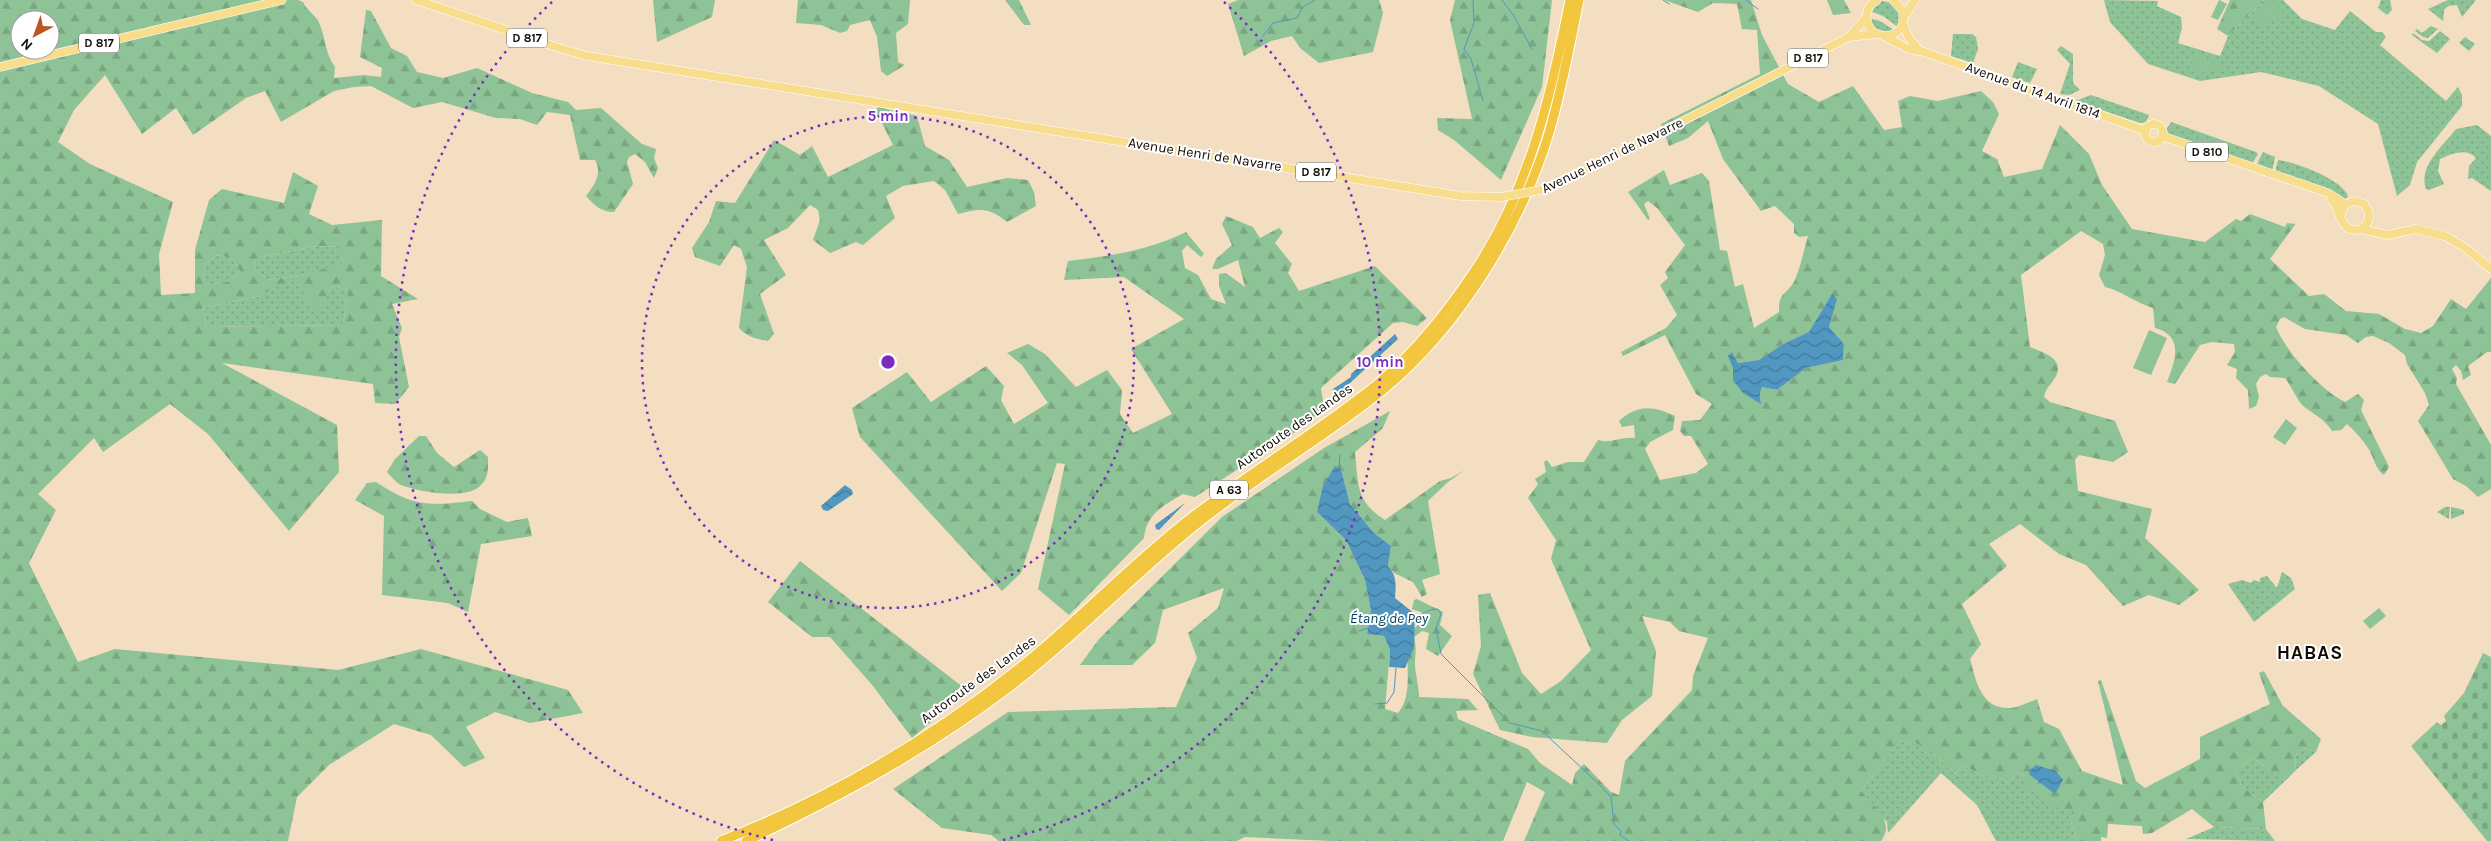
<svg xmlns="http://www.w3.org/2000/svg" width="2491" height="841" viewBox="0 0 2491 841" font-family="Karla,sans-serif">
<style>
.grass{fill:url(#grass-dots)}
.forest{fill:url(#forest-firs);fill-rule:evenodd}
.cemetery{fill:url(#cemetery-stones)}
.garden{fill:#8ec297}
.water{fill:url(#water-waves)}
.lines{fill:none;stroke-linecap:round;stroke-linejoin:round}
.stream{stroke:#5197c0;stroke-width:1}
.primary-casing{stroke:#fff;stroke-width:9}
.motorway-casing{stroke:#fff;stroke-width:11}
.primary{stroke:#f8dd8c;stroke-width:8}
.motorway{stroke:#f3c63f;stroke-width:9}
.primary-bridge-casing{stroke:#fff;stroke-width:9;stroke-linecap:butt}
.primary-bridge{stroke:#f8dd8c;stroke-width:8}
.ring{fill:none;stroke:#7b2cbf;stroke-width:2.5;stroke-dasharray:2.5 5}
.labels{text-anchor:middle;stroke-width:4;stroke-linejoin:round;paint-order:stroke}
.shield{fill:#fff;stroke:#58544f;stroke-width:1}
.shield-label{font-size:12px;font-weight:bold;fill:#110a03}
.street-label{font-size:14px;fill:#110a03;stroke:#fff}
.water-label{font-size:15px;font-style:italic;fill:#04415d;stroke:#fff}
.district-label{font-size:19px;font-weight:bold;letter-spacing:1px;fill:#110a03;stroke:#fff}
.centre{fill:#7b2cbf;stroke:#fff;stroke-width:2.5}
.ring-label{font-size:15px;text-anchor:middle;font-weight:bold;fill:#7b2cbf;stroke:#fff;stroke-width:4;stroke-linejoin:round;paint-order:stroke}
</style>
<defs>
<pattern id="grass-dots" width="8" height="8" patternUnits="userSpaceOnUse" patternTransform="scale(1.25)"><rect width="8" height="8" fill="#8ec297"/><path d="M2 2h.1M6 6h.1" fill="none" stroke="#79a580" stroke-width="1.8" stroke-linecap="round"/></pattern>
<pattern id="forest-firs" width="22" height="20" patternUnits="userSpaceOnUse" patternTransform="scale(1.25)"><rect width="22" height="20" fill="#8ec297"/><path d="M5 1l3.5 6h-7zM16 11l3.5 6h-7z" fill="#79a580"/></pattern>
<pattern id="cemetery-stones" width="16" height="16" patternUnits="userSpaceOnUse" patternTransform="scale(1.25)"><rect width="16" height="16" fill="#8ec297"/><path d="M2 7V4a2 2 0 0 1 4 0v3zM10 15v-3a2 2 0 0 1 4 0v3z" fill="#79a580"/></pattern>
<pattern id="water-waves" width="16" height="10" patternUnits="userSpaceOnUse" patternTransform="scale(1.25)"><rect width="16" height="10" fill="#5197c0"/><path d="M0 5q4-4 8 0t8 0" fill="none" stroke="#42799a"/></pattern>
</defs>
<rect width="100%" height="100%" fill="#f3dec1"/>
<path class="grass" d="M 2104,0 L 2158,1 L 2157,6 L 2181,17 L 2182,28 L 2178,43 L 2220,56 L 2228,36 L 2264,0 L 2283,0 L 2302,19 L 2335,30 L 2350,11 L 2376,32 L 2382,32 L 2386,37 L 2380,45 L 2446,101 L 2458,87 L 2462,95 L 2462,106 L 2417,162 L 2410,185 L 2397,196 L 2378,124 L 2319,86 L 2261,72 L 2200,81 L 2148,64 L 2110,22 Z
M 2381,0 L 2390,0 L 2392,10 L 2387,15 L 2378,8 Z
M 2448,0 L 2476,0 L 2462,17 L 2457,5 L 2448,6 L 2444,10 L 2443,21 L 2428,9 Z
M 1881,1 L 1893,3 C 1899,10 1903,18 1898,27 L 1883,16 L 1870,11 Z
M 1869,18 L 1880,21 L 1894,30 L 1882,33 L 1874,29 Z
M 2431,26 L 2438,29 L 2428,38 L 2423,37 L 2415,31 L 2417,29 L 2422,33 Z
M 2440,31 L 2450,39 L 2437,53 L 2412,35 L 2413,33 L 2422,40 L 2429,41 Z
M 1953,34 L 1972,34 L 1976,37 L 1978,49 L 1973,63 L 1951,56 Z
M 2465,37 L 2475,44 L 2469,51 L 2459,43 Z
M 2061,46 L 2073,54 L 2073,83 L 2080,90 L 2069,95 L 2060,94 L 2070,64 L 2057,50 Z
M 2018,62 L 2037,69 L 2030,83 L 2012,77 Z
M 2091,95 L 2149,115 L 2146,122 L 2140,123 L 2075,101 Z
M 2171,122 L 2256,152 L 2258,154 L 2252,164 L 2170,136 L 2166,130 Z
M 2477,125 L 2491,136 L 2491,191 L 2472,178 L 2468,179 L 2469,166 L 2476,158 C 2466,147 2451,154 2440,159 L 2438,171 L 2444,184 L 2429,190 L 2426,189 C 2418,166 2443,146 2456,129 Z
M 2263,152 L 2275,157 L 2272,172 L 2256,166 Z
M 2278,160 C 2295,162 2342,179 2348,196 L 2345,200 L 2275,172 Z
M 316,246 L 339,247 L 343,264 L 307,274 L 268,280 L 256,271 L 254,260 L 262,257 Z
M 217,255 L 231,258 L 240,271 L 232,281 L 205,285 L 203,281 L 205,264 Z
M 292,279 L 299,285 L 317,313 L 332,286 L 348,290 L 343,325 L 207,327 L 202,308 L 259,296 Z
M 2445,507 L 2450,507 L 2449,519 L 2437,512 Z
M 2451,507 L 2464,510 L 2464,514 L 2451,519 Z
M 2282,572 L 2291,578 L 2295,589 L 2254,622 L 2228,584 L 2242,580 L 2251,583 L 2254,580 L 2260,582 L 2260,578 L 2267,576 L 2277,588 Z
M 1900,741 L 1918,744 L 1925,753 L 1933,753 L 1955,774 L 1963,765 L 1988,779 L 1999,777 L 2008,783 L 2017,772 L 2025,776 L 2077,811 L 2070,818 L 2077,841 L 1996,841 L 1977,805 L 1941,773 L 1888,833 L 1887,822 L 1861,791 Z
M 2304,748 L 2316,752 L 2296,770 L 2295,756 Z
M 2253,758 L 2285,781 L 2263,802 L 2242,786 L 2236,769 Z
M 2214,827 L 2266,829 L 2275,841 L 2186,839 Z"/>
<path class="forest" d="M 0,0 L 298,0 L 303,2 C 307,11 318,17 320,25 C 326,40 325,53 335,67 L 334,78 L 364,75 L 381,77 L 382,68 L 360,57 L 366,10 L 371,11 L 391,48 L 407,56 L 417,72 L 443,78 L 477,68 L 532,93 L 568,102 L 576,110 L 601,108 L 642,144 L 656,149 L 654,158 L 658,168 L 654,178 L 645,162 L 635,154 L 629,157 L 627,162 L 633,184 L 614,212 C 601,212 594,205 586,196 C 594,185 603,174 595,160 L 580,160 L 570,115 L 547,112 L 537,125 L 520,119 L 496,118 L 442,102 L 413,108 L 371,86 L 354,87 L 334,91 L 281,122 L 265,91 L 246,98 L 193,135 L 176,108 L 142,134 L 105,75 L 74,110 L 58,142 L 90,164 L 173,202 L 159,254 L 161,295 L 195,293 L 195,250 L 209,200 L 222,189 L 284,203 L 293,172 L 318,186 L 309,214 L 332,225 L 382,220 L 381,276 L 418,299 L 392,304 L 402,328 L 399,337 L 409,387 L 395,404 L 375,403 L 373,384 L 222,363 L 337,425 L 339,472 L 289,531 L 208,434 L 170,404 L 103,452 L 94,438 L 38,494 L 56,510 L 29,563 L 78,662 L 115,649 L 338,670 L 421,649 L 568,690 L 583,713 L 530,723 L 495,712 L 466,727 L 485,758 L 464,767 L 431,735 L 394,724 L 329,765 L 297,797 L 288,841 L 0,841 ZM 20,20 L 50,20 L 50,50 L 20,50 ZM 316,246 L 338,247 L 343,263 L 307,274 L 268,280 L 256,271 L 254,260 L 262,257 ZM 217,255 L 231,258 L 240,271 L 232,281 L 205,285 L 203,281 L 205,264 ZM 292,280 L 299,285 L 317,314 L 332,286 L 348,290 L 343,325 L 207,327 L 202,308 L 259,296 Z
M 653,0 L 715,0 L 712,17 L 657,42 Z
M 798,0 L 910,0 L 908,24 L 896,33 L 898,62 L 905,65 L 887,76 L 881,71 L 877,37 L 870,20 L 850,25 L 847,31 L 840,33 L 821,25 L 796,23 Z
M 1005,0 L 1019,0 L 1031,25 L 1024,25 Z
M 1238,0 L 1379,0 L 1383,13 L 1373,52 L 1319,63 L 1300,48 L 1292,36 L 1271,41 L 1244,56 L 1228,4 Z
M 1455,0 L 1552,0 L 1542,87 L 1501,180 L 1454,140 L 1438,130 L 1437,118 L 1472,119 L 1450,20 Z
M 1664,0 L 1751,0 L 1762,35 L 1788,84 L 1819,102 L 1853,86 L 1884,130 L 1902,127 L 1898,101 L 1910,96 L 1938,101 L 1981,91 L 1993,102 L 1999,114 L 1982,151 L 1997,159 L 2004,177 L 2042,169 L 2060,125 L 2089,154 L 2102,185 L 2132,229 L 2205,242 L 2236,219 L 2241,221 L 2250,214 L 2285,227 L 2287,223 L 2295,224 L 2297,222 L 2270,259 L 2309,296 L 2324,294 L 2346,311 L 2379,314 L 2405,329 L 2421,333 L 2433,326 L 2451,299 L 2466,309 L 2491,278 L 2491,352 L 2487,352 L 2468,366 L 2471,375 L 2463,380 L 2461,371 L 2456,365 L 2452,369 L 2457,378 L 2456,384 L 2491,445 L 2491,489 L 2478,497 L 2466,486 L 2453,479 L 2418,421 L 2429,405 L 2425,393 L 2407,364 L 2405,355 L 2389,343 L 2373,336 L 2366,337 L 2358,343 L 2346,335 L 2305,329 L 2284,317 L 2280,319 L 2276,327 C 2286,352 2321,390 2345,402 L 2358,394 L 2364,400 L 2361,410 L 2389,467 L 2384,475 C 2375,469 2374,457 2368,448 C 2362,439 2355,431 2347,424 L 2341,430 L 2332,431 C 2325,419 2313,414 2302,405 C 2298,401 2290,384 2285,378 L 2270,377 L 2266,374 L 2260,377 L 2256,384 L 2259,397 L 2256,406 L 2249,409 L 2248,390 L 2236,378 L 2237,369 L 2227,365 L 2235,352 L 2234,344 L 2212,342 L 2200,345 L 2175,384 L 2167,382 C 2175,362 2185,336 2155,328 L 2153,308 C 2136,303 2122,291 2105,287 L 2099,275 L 2105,255 L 2103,244 L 2081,231 L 2021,275 L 2030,347 C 2041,352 2065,358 2056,376 C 2052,384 2046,387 2044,397 L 2050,402 L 2115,421 L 2128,452 L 2113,462 L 2079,455 L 2075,460 L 2078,491 L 2152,509 L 2145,538 L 2199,590 L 2179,605 L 2149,595 L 2123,606 L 2086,565 L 2059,554 L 2020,524 L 1989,544 L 2007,566 L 1962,604 L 1981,644 L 1970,659 C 1976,681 1981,710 2011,708 C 2019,707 2029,702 2037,699 L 2044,722 L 2059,729 L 2082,771 L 2123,785 L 2098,681 L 2101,680 L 2136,781 L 2145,788 L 2200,759 L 2200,737 L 2270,704 L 2259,673 L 2264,671 L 2283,706 L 2321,739 L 2316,752 L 2304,748 L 2295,756 L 2296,770 L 2285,781 L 2253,758 L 2236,769 L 2242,786 L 2263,802 L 2266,829 L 2214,827 L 2192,809 L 2152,833 L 2143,834 L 2142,826 L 2108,824 L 2107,838 L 2101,837 L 2101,841 L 2077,841 L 2070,818 L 2076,811 L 2055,807 L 2024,786 L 2025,776 L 2017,772 L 2008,783 L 1999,777 L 1988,779 L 1963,765 L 1955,774 L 1933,753 L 1925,753 L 1918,744 L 1900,741 L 1861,791 C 1874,807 1896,821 1881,841 L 1524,841 L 1545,792 L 1527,782 L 1503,841 L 1331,841 L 1245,837 L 1237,841 L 999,841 L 991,835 L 942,828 L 893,789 L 1008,712 L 1176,707 L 1197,658 L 1188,633 L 1218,608 L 1224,588 L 1163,610 L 1155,643 L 1132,665 L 1080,665 L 1099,639 L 1222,517 L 1324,448 L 1390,411 L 1383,428 L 1355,452 C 1358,484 1356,502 1385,520 L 1440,481 L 1451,478 L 1465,470 L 1448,482 L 1428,501 L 1440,574 L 1422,580 L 1427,594 L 1422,597 L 1413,582 L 1394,573 L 1388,566 L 1391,546 L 1374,533 L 1350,504 L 1341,469 L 1317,512 L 1346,540 L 1365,580 L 1371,611 L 1367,634 L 1384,636 L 1390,650 L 1385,709 L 1398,713 C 1415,693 1403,661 1410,637 C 1413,629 1421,621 1426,614 L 1412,609 L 1414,600 L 1417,599 L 1443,612 L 1440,625 L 1452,636 L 1438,656 L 1426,649 L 1429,633 L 1422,631 L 1414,637 C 1417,647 1415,654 1415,665 C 1415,672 1419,687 1419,697 L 1468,699 L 1478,710 L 1456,711 L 1458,719 L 1528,749 L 1540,763 L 1572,785 L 1575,773 L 1584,764 L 1611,792 L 1619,795 L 1625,761 L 1692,690 L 1693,676 L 1708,638 L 1679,631 L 1670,622 L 1642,616 L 1656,651 L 1652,696 L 1622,720 L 1607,743 L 1532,737 L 1500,730 L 1473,674 L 1481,646 L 1478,595 L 1490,593 L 1522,673 L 1541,694 L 1561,681 L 1591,650 L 1551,559 L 1556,540 L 1528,498 L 1538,484 L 1535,479 L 1546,472 L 1544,462 L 1547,460 L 1552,467 L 1568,462 L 1584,462 L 1598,440 C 1610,444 1622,436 1635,438 L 1634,425 L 1622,427 L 1619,421 C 1638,404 1653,406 1675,416 L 1673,430 L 1650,442 L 1645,449 L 1660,480 L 1696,473 L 1708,464 L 1691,436 L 1684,436 L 1680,431 L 1682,421 L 1700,420 L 1712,404 L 1696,394 L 1665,335 L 1623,356 L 1621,352 L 1666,328 L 1677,315 L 1660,285 L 1668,278 L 1665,272 L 1685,245 L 1657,208 L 1648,201 L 1644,204 L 1650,219 L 1648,220 L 1628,192 L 1664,170 L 1670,185 L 1702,173 L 1709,181 L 1720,250 L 1727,251 L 1735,287 L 1743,284 L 1754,328 L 1779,312 C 1779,293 1783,297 1792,285 C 1798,278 1805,246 1808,236 L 1799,237 L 1794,233 L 1794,224 L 1775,206 L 1761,211 L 1723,159 L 1708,121 L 1688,138 L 1669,146 L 1661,124 L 1760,74 L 1757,30 L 1742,29 L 1737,4 L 1713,3 L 1698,12 ZM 1832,295 L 1832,316 L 1829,327 L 1844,344 L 1843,360 L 1806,368 L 1777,390 L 1762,387 L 1760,393 L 1761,403 C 1732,386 1734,384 1732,352 L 1738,363 L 1759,360 L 1783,344 L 1810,332 Z
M 1827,0 L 1844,0 L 1851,13 L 1833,15 Z
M 2230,0 L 2264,0 L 2228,36 L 2217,29 Z
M 878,107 L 917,116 L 925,146 L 949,160 L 967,187 L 1007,178 L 1028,180 L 1034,192 L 1036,206 L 1007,222 C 989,207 980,208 958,214 L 945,190 L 934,181 L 903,186 L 886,196 L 895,218 L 863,245 L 856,242 L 830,253 L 813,240 L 820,220 L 818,210 L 810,205 L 788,228 L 764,240 L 786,275 L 760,294 L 774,334 L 768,341 C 757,339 747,337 739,328 L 747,267 L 741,249 L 734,245 L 720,266 L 695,257 L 692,248 L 709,222 L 716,201 L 735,203 L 774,140 L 800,155 L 812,146 L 828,177 L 893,145 L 876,111 Z
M 1226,216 L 1253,227 L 1260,238 L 1279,228 L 1283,232 L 1275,243 L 1292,264 L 1288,273 L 1299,291 L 1375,266 L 1427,318 L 1417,326 L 1403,322 L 1393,323 L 1321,388 L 1324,408 L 1303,427 L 1195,497 L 1183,494 C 1164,505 1146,514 1144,538 L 1069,615 L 1038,589 L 1065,464 L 1057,463 L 1021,573 L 1002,591 L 860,437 L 852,408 L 907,372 L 931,402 L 986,366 L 1004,386 L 1001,400 L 1014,424 L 1048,403 L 1022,365 L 1007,353 L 1028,344 L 1045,354 L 1076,387 L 1107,370 L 1122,390 L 1120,414 L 1133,433 L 1172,414 L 1131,349 L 1184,319 L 1124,277 L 1064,280 L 1068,261 C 1110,256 1147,251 1186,232 L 1204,254 L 1201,257 L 1187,245 L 1182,251 L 1185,268 L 1198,275 L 1211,299 L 1226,304 L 1219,286 L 1219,274 L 1226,273 L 1245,287 L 1238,260 L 1218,269 L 1212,269 L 1216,259 L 1232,245 L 1222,224 Z
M 419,436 L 426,436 L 437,453 L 454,467 L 480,450 L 488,457 C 488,468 489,478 480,486 C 466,500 418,492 401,485 C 396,483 391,476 387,472 L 395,459 Z
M 376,482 C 414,507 428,506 472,501 L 480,509 L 507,522 L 528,518 L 532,536 L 481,544 L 468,612 L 448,603 L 382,595 L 384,516 L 355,500 L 367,483 Z
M 800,561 L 968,691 L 912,738 L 873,686 L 830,637 L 812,637 L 768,602 Z"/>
<path class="cemetery" d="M 2483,653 L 2491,657 L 2491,841 L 2487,841 L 2411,746 L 2437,722 L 2441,725 L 2446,721 L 2444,716 L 2464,693 Z"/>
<path class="garden" d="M 2219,0 L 2227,4 L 2218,20 L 2211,17 Z
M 2271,0 L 2285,15 L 2279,20 L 2274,14 L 2262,25 L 2254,15 Z
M 2193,55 L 2222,65 L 2218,71 L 2199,73 L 2190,60 L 2190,56 Z
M 2149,330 L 2167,338 L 2151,375 L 2133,368 Z
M 2286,419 L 2297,428 L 2285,445 L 2273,437 Z
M 2379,608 L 2386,616 L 2370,629 L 2363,621 Z"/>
<path class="water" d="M 1832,294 L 1837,299 L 1829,327 L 1844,344 L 1843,360 L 1806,368 L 1777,390 L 1762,387 L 1760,393 L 1761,404 L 1743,393 L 1733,380 L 1733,368 L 1728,356 L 1732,352 L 1738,363 L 1759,360 L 1783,344 L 1809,332 Z
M 1395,334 L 1398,339 L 1338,394 L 1335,393 L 1333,389 L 1351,377 L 1351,374 Z
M 1335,466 L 1341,469 L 1350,504 L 1374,533 L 1391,546 L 1388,566 C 1397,576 1396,585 1395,598 L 1415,614 L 1414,648 L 1405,668 L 1389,667 L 1390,650 L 1384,636 L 1367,634 L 1371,611 L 1365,580 L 1346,540 L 1317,512 L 1323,486 Z
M 845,485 L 852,490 L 853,494 L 828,511 L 823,510 L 821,506 Z
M 1185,503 L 1159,530 L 1156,529 L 1155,525 Z
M 2036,765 L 2056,771 L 2063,780 L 2055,794 L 2030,775 L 2029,771 Z"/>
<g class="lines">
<path class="stream" d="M 1473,0 L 1474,23 L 1464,49 L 1471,59 L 1483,101
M 1502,0 L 1514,16 L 1532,49
M 1663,0 L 1669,4
M 1746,0 L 1758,9
M 1262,37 L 1273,23 L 1297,18 L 1303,7 L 1315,0
M 1339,468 L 1340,455
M 1416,617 L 1430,610 L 1438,609 L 1441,614 L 1436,628 L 1441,654 L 1510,723 L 1542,731 L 1600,785 L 1611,797 L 1614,824 L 1621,831 L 1620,835 L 1629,841
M 1359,631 L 1368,628
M 1375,704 L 1387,703 L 1394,692 L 1396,668"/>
<g class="primary-casing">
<path id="primary" d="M 416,0 L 559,48 L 587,56 L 1461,196 L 1501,197
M 1877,0 C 1865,7 1864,18 1871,30 C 1882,39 1896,38 1903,24 L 1903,11 L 1893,0
M 1904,17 L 1915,0
M 1903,24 L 1909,38 L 1920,51
M 1883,36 L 1909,49 L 1924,52 L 2146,131
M 1849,37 L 1876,34
M 0,67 L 282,0
M2145 133a9 9 0 1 1 18 0a9 9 0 1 1-18 0Z
M 2162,136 L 2328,193 L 2345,204
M 1541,190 L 1572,177 L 1849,37 L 1866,18
M 2331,199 C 2342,210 2339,235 2361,229 C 2371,223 2371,213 2364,204 L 2355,201 L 2345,204 L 2340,217
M 2361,229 L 2388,235 L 2416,229 L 2445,236 L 2464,247 L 2491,269"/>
</g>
<g class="motorway-casing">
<path id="motorway" d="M 721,841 C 831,798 936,736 1027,662 C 1083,616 1134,562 1191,518 C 1252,471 1319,432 1379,383 C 1416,351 1449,310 1476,269 C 1530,187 1551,95 1570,0
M 746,841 C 839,797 930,748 1012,685 C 1076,636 1131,577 1193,527 C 1254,477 1323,439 1384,389 C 1459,327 1521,226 1549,133 C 1562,89 1570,44 1579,0"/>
</g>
<use href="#primary" class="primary"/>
<use href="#motorway" class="motorway"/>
<g class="primary-bridge-casing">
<path id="primary-bridge" d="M 1501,197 L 1541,190"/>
</g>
<use href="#primary-bridge" class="primary-bridge"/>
</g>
<g class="ring">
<circle cx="888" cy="362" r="246"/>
<path d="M773 840A492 492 0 0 1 552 2M1224 2A492 492 0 0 1 1003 840"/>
</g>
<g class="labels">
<g class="shield">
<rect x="507" y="28.5" width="40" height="19" rx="4"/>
<rect x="79" y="33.5" width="40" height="19" rx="4"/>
<rect x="1788" y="48.5" width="40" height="19" rx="4"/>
<rect x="2186" y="142.5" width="42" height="19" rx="4"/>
<rect x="1296" y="162.5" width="40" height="19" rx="4"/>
<rect x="1210" y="480.5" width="38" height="19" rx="4"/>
</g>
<g class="shield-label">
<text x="527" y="42">D 817</text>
<text x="99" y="47">D 817</text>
<text x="1808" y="62">D 817</text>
<text x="2207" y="156">D 810</text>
<text x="1316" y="176">D 817</text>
<text x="1229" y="494">A 63</text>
</g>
<g class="street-label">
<text transform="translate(2033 90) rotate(20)" y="5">Avenue du 14 Avril 1814</text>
<text transform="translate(1205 154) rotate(9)" y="5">Avenue Henri de Navarre</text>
<text transform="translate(1612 155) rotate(-26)" y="5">Avenue Henri de Navarre</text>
<text transform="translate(1294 426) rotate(-35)" y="5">Autoroute des Landes</text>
<text transform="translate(978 679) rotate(-36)" y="5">Autoroute des Landes</text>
</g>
<g class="water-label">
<text x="1389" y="623">Étang de Pey</text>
</g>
<g class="district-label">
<text x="2310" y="659">HABAS</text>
</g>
</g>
<circle cx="888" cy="362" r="8" class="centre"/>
<g class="ring-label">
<text x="888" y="121">5 min</text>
<text x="1380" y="367">10 min</text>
</g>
<g transform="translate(35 35) rotate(221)"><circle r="24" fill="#ffffff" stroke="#a09d9a"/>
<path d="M0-4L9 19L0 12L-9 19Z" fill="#bb5624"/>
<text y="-8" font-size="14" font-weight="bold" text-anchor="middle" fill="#110a03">N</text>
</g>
</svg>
